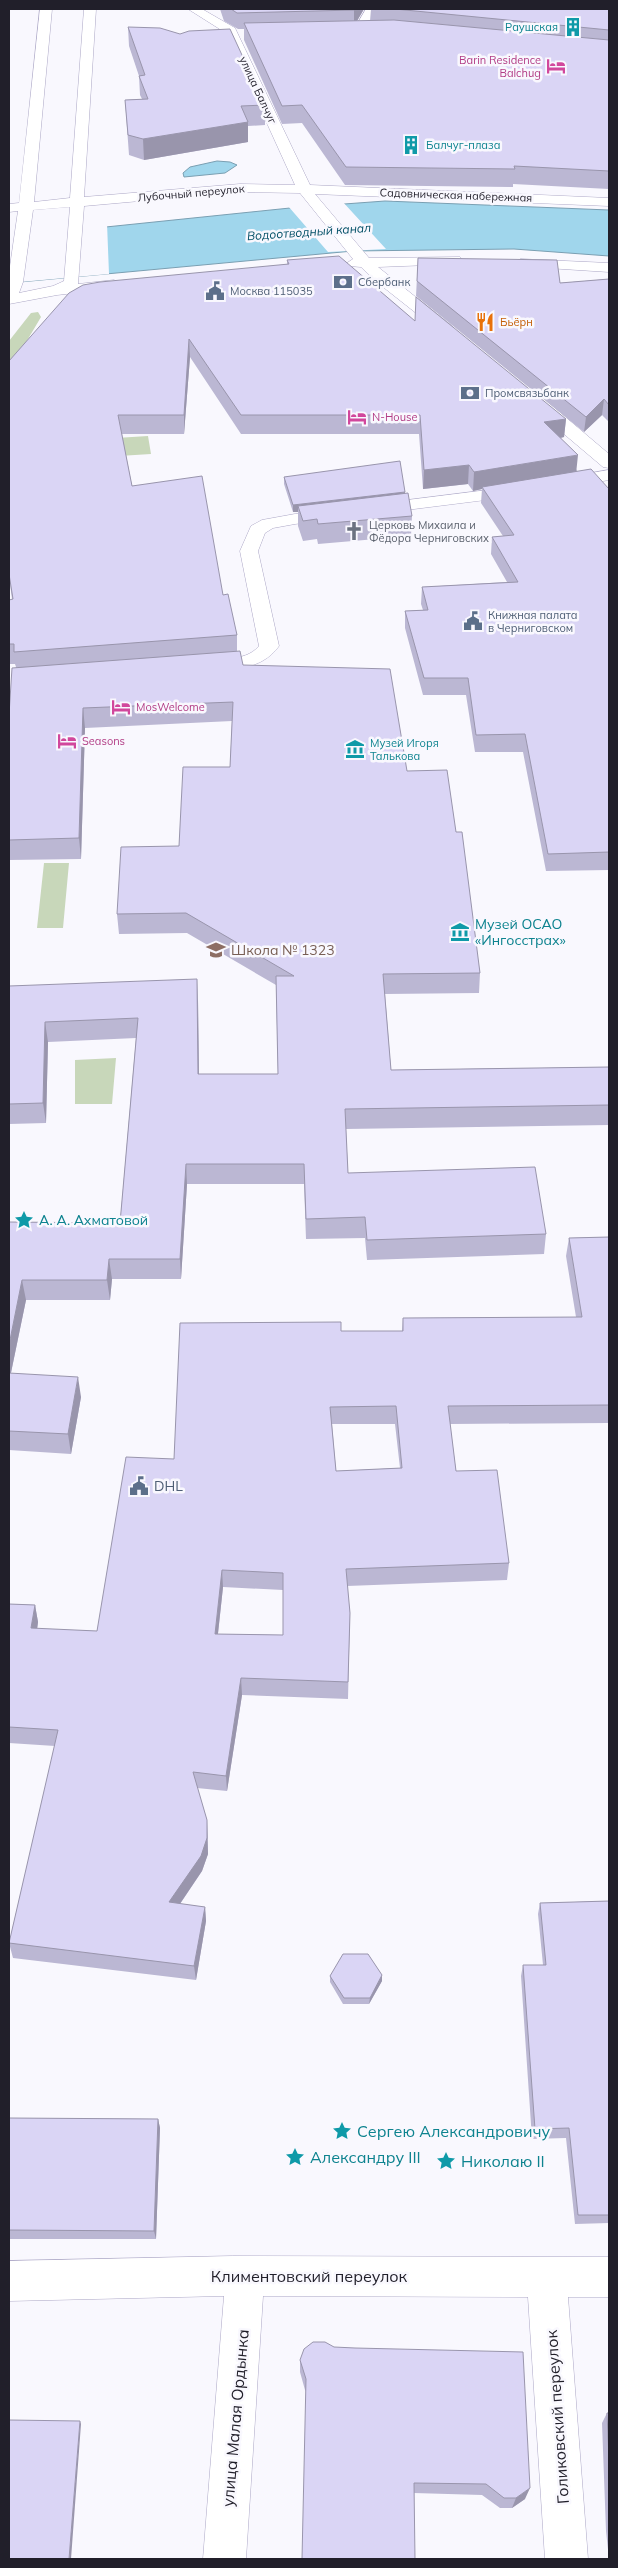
<svg xmlns="http://www.w3.org/2000/svg" width="618" height="2568" viewBox="0 0 618 2568" font-family="Mulish,sans-serif">
<style>
.green{fill:#c8d7ba}
.water{fill:#a0d6ec;stroke:#7a9fb2}
.pier{fill:#f9f8fe}
.lines{fill:none;stroke-linecap:round;stroke-linejoin:round}
.street-casing{stroke:#aca7c6;stroke-width:1}
.secondary-casing{stroke:#aca7c6;stroke-width:1}
.street{fill:#fff;fill-rule:evenodd}
.secondary{fill:#fff;fill-rule:evenodd}
.wall{fill:#bbb7d3;fill-rule:evenodd}
.shaded-wall{fill:#9995ac}
.building{fill:#dad5f5;stroke:#9995ac;fill-rule:evenodd}
.labels{text-anchor:middle;stroke-width:5;stroke-linejoin:round;paint-order:stroke}
.far-culture-label{font-size:11px;fill:#0d838f;stroke:#f9f8fe;text-anchor:start}
.far-hotel-label{font-size:11px;fill:#b23c85;stroke:#f9f8fe;text-anchor:start}
.far-street-label{font-size:11px;fill:#211f2a;stroke:#f9f8fe}
.far-service-label{font-size:11px;fill:#4e5e75;stroke:#f9f8fe;text-anchor:start}
.far-food-label{font-size:11px;fill:#c56008;stroke:#f9f8fe;text-anchor:start}
.far-worship-label{font-size:11px;fill:#5b616d;stroke:#f9f8fe;text-anchor:start}
.far-water-label{font-size:12px;font-style:italic;fill:#024f66;stroke:#f9f8fe}
.culture-label{font-size:14px;fill:#0d838f;stroke:#f9f8fe;text-anchor:start}
.education-label{font-size:14px;fill:#785e54;stroke:#f9f8fe;text-anchor:start}
.service-label{font-size:14px;fill:#4e5e75;stroke:#f9f8fe;text-anchor:start}
.near-culture-label{font-size:16px;fill:#0d838f;stroke:#f9f8fe;text-anchor:start}
.near-street-label{font-size:16px;fill:#211f2a;stroke:#f9f8fe}
</style>
<rect width="100%" height="100%" fill="#f9f8fe"/>
<path class="green" d="M 38,312 L 41,317 L 25,344 L 9,365 L 9,341 L 31,313 Z
M 148,436 L 151,454 L 87,458 L 84,440 Z
M 44,863 L 69,863 L 63,928 L 37,928 Z
M 116,1058 L 112,1104 L 75,1104 L 75,1060 Z"/>
<path class="water" d="M 217,161 L 230,162 L 237,165 L 225,173 L 184,177 L 183,173 L 190,167 Z
M 385,201 L 609,210 L 609,256 L 514,249 L 353,251 L 9,283 L 9,237 L 290,208 Z"/>
<path class="pier" d="M 342,201 L 386,249 L 328,252 L 288,206 Z
M 107,223 L 109,274 L 9,283 L 9,235 Z"/>
<g class="lines">
<g class="street-casing">
<path id="street" d="M 366,9 L 378,9 L 363,34 L 355,34 L 353,31 Z
M 609,470 L 609,480 L 562,488 L 556,487 L 553,483 L 556,479 L 562,478 Z
M 519,486 L 525,487 L 528,491 L 525,495 L 295,524 L 273,528 L 265,533 L 258,551 L 279,646 C 261,671 232,669 204,671 L 197,669 L 194,665 L 197,661 C 217,656 244,664 259,646 L 240,551 L 251,526 L 262,520 L 295,514 Z
M 233,2256 L 609,2257 L 609,2297 L 568,2297 L 588,2559 L 545,2559 L 528,2297 L 263,2296 L 246,2559 L 203,2559 L 224,2296 L 9,2301 L 9,2261 Z"/>
</g>
<g class="secondary-casing">
<path id="secondary" d="M 40,9 L 52,9 L 34,202 L 70,198 L 84,9 L 96,9 L 84,197 L 240,184 L 295,185 L 226,33 L 188,9 L 202,9 L 235,28 L 310,185 L 609,198 L 609,206 L 315,194 L 369,258 L 460,257 L 462,260 L 455,264 L 378,267 L 452,326 L 454,329 L 452,332 L 440,332 L 378,283 L 361,267 L 349,266 L 347,263 L 353,259 L 300,193 L 240,192 L 84,206 L 78,284 L 114,280 L 122,285 L 119,288 L 57,295 L 9,304 L 9,273 L 18,211 L 9,212 L 9,204 L 19,203 ZM 70,207 L 64,281 L 53,286 L 19,293 L 23,282 L 33,210 Z
M 521,259 L 609,263 L 609,272 L 516,266 L 514,263 Z
M 538,398 L 544,399 L 609,454 L 609,468 L 603,467 L 532,407 L 530,403 Z"/>
</g>
<use href="#street" class="street"/>
<use href="#secondary" class="secondary"/>
</g>
<path class="wall" d="M 220,9 L 364,9 L 357,21 L 370,21 L 371,9 L 609,9 L 609,189 L 513,184 L 513,187 L 345,185 L 302,123 L 282,124 L 244,40 L 244,29 L 238,29 L 224,21 Z
M 128,27 L 265,105 L 265,125 L 248,126 L 248,142 L 144,160 L 129,155 L 125,100 L 142,99 L 140,95 L 139,76 L 129,46 Z
M 418,258 L 560,283 L 609,279 L 609,422 L 602,415 L 584,432 L 416,296 Z
M 287,260 L 415,321 L 566,419 L 564,437 L 561,438 L 577,471 L 609,489 L 609,870 L 546,871 L 523,752 L 475,752 L 466,695 L 423,695 L 405,628 L 405,611 L 423,610 L 421,604 L 422,587 L 507,582 L 491,554 L 492,537 L 503,536 L 481,503 L 482,489 L 473,491 L 468,484 L 423,489 L 419,434 L 241,434 L 190,357 L 184,434 L 122,434 L 132,486 L 223,595 L 237,635 L 237,651 L 243,665 L 407,771 L 456,832 L 480,973 L 479,993 L 385,994 L 391,1070 L 609,1067 L 609,1125 L 346,1129 L 348,1173 L 546,1234 L 544,1254 L 367,1260 L 365,1238 L 306,1239 L 304,1184 L 187,1184 L 181,1279 L 112,1279 L 110,1300 L 26,1300 L 11,1373 L 81,1397 L 71,1454 L 9,1450 L 9,1222 L 120,1223 L 136,1038 L 48,1042 L 46,1123 L 9,1124 L 9,986 L 198,1000 L 199,1074 L 278,1074 L 276,985 L 187,933 L 119,934 L 117,914 L 179,846 L 230,767 L 232,721 L 85,728 L 81,859 L 9,860 L 9,715 L 16,667 L 15,664 L 10,664 L 9,651 L 9,600 L 12,599 L 9,576 L 9,361 L 287,264 Z
M 284,477 L 405,493 L 412,516 L 411,536 L 318,544 L 317,539 L 303,541 L 298,526 L 298,512 L 293,512 L 284,484 Z
M 609,1237 L 609,1428 L 608,1423 L 450,1424 L 456,1471 L 509,1563 L 507,1580 L 347,1586 L 350,1613 L 348,1699 L 242,1695 L 227,1791 L 197,1788 L 207,1820 L 208,1854 L 202,1871 L 180,1904 L 205,1907 L 206,1921 L 196,1980 L 13,1958 L 9,1943 L 55,1746 L 9,1743 L 9,1604 L 35,1605 L 38,1622 L 37,1629 L 97,1631 L 174,1459 L 341,1331 L 402,1331 L 403,1318 L 576,1317 L 566,1256 L 569,1238 ZM 332,1424 L 395,1424 L 400,1468 L 336,1471 ZM 223,1587 L 283,1590 L 283,1635 L 218,1634 Z
M 609,1901 L 609,2223 L 575,2224 L 566,2138 L 532,2139 L 521,1976 L 523,1965 L 543,1965 L 538,1914 L 540,1903 Z
M 382,1975 L 382,1981 L 369,2004 L 343,2004 L 330,1982 L 330,1976 Z
M 9,2118 L 158,2119 L 160,2128 L 156,2239 L 9,2239 Z
M 300,2360 L 525,2499 L 512,2508 L 500,2508 L 482,2495 L 414,2493 L 305,2390 L 300,2372 Z
M 607,2413 L 609,2413 L 609,2559 L 606,2531 L 602,2423 Z"/>
<path class="shaded-wall" d="M 355,9 L 364,9 L 354,26 L 354,10 Z
M 248,122 L 248,142 L 144,160 L 143,139 Z
M 189,339 L 190,357 L 184,434 L 184,415 Z
M 604,399 L 602,415 L 584,432 L 586,417 Z
M 566,419 L 564,437 L 543,441 L 544,422 Z
M 578,455 L 576,474 L 482,487 L 482,489 L 473,491 L 474,472 Z
M 469,465 L 468,484 L 423,489 L 424,470 Z
M 405,492 L 405,499 L 298,506 L 298,512 L 293,512 L 293,505 Z
M 83,708 L 85,728 L 81,859 L 79,838 Z
M 197,979 L 198,1000 L 199,1094 L 198,1074 Z
M 45,1022 L 48,1042 L 46,1123 L 43,1103 Z
M 186,1164 L 187,1184 L 181,1279 L 180,1259 Z
M 109,1259 L 112,1279 L 110,1300 L 107,1280 Z
M 22,1280 L 26,1300 L 9,1382 L 9,1345 Z
M 78,1377 L 81,1397 L 71,1454 L 68,1434 Z
M 222,1570 L 223,1587 L 216,1651 L 215,1634 Z
M 35,1605 L 38,1622 L 35,1645 L 31,1628 Z
M 241,1678 L 242,1695 L 227,1791 L 226,1776 Z
M 207,1820 L 208,1854 L 202,1871 L 171,1917 L 169,1902 Z
M 205,1907 L 206,1921 L 196,1980 L 194,1966 Z
M 382,1975 L 382,1981 L 369,2004 L 370,1998 Z
M 158,2119 L 160,2128 L 156,2239 L 154,2231 Z
M 80,2421 L 81,2424 L 71,2559 L 69,2559 Z
M 530,2488 L 525,2499 L 512,2508 L 516,2498 Z"/>
<path class="building" d="M 231,9 L 355,9 L 354,10 L 237,13 Z
M 395,9 L 609,9 L 609,30 Z
M 394,20 L 609,40 L 609,171 L 514,166 L 515,169 L 346,167 L 302,105 L 282,106 L 244,23 Z
M 128,27 L 160,28 L 180,34 L 189,31 L 230,29 L 265,105 L 241,106 L 248,122 L 143,139 L 128,135 L 125,100 L 148,99 L 139,76 L 145,75 Z
M 339,256 L 415,321 L 416,297 L 566,419 L 544,422 L 578,455 L 474,472 L 469,465 L 424,470 L 420,415 L 241,415 L 189,339 L 184,415 L 118,415 L 132,486 L 202,476 L 223,595 L 228,594 L 237,635 L 14,652 L 14,644 L 9,644 L 9,600 L 13,599 L 9,574 L 9,361 L 69,293 L 83,285 L 100,282 L 289,264 L 287,260 Z
M 418,258 L 557,260 L 560,283 L 609,279 L 609,405 L 604,399 L 586,417 L 417,281 Z
M 400,461 L 405,492 L 293,505 L 284,477 Z
M 591,469 L 609,489 L 609,852 L 548,854 L 525,734 L 476,735 L 468,678 L 424,678 L 405,611 L 428,610 L 422,587 L 518,582 L 492,537 L 514,535 L 482,487 Z
M 408,493 L 412,516 L 318,524 L 317,519 L 303,521 L 298,506 Z
M 240,651 L 243,665 L 390,669 L 407,771 L 447,770 L 456,832 L 462,832 L 480,973 L 383,974 L 391,1070 L 609,1067 L 609,1105 L 345,1109 L 348,1173 L 535,1167 L 546,1234 L 367,1240 L 365,1217 L 306,1219 L 304,1164 L 186,1164 L 180,1259 L 109,1259 L 107,1280 L 22,1280 L 9,1345 L 9,1222 L 120,1223 L 138,1018 L 45,1022 L 43,1103 L 9,1104 L 9,986 L 197,979 L 198,1074 L 278,1074 L 276,976 L 294,976 L 186,913 L 117,914 L 121,847 L 179,846 L 183,767 L 230,767 L 233,702 L 83,708 L 79,838 L 9,840 L 9,715 L 12,668 Z
M 609,1237 L 609,1405 L 448,1406 L 456,1471 L 497,1470 L 509,1563 L 346,1569 L 350,1613 L 348,1682 L 241,1678 L 226,1776 L 193,1772 L 207,1820 L 207,1838 L 201,1856 L 169,1902 L 205,1907 L 194,1966 L 9,1943 L 58,1730 L 9,1727 L 9,1604 L 35,1605 L 31,1628 L 97,1631 L 126,1457 L 174,1459 L 180,1323 L 341,1322 L 341,1331 L 403,1331 L 403,1318 L 582,1317 L 569,1238 ZM 396,1406 L 402,1468 L 336,1471 L 330,1407 ZM 222,1570 L 283,1573 L 283,1635 L 215,1634 Z
M 9,1373 L 78,1377 L 68,1434 L 9,1431 Z
M 609,1901 L 609,2215 L 578,2215 L 569,2128 L 535,2129 L 523,1965 L 546,1965 L 540,1903 Z
M 343,1954 L 368,1954 L 382,1975 L 370,1998 L 344,1998 L 330,1976 Z
M 9,2118 L 158,2119 L 154,2231 L 9,2230 Z
M 313,2342 L 325,2342 L 334,2347 L 355,2348 L 523,2352 L 530,2488 L 516,2498 L 504,2498 L 486,2484 L 414,2483 L 415,2559 L 302,2559 L 306,2379 L 300,2360 L 304,2349 Z
M 607,2413 L 609,2413 L 609,2459 Z
M 9,2420 L 80,2421 L 69,2559 L 9,2559 Z"/>
<defs>
<g id="building-bare" transform="scale(1.5)"><path d="M-4-6H4V6H1V3H-1V6H-4ZM-2.5-4.3h1.7v1.8h-1.7ZM.8-4.3h1.7v1.8H.8ZM-2.5-1h1.7V.8h-1.7ZM.8-1h1.7V.8H.8Z" fill="#0f9aa8" stroke="#f9f8fe" stroke-width="2.5" paint-order="stroke"/></g>
<g id="hotel-bare" transform="scale(1.5)"><path d="M-6-4.5h1.5V1H6V5H4.5V3h-9V5H-6ZM-4 0a1.8 1.8 0 1 1 3.6 0ZM.5 0V-2.5h3Q6-2.5 6 0Z" fill="#d1479c" stroke="#f9f8fe" stroke-width="2.5" paint-order="stroke"/></g>
<g id="bank-bare" transform="scale(1.5)"><path d="M-6-4H6V4H-6ZM0-2.3a2.3 2.3 0 1 0 0 4.6a2.3 2.3 0 1 0 0-4.6Z" fill="#5c6f8a" stroke="#f9f8fe" stroke-width="2.5" paint-order="stroke"/></g>
<g id="civic-bare" transform="scale(1.5)"><path d="M-.6-6.5H3V-4.5H.6V-3L4-1V1h2V6H-6V1h2V-1L-.6-3ZM-1.2 2.5V6h2.4V2.5Z" fill="#5c6f8a" stroke="#f9f8fe" stroke-width="2.5" paint-order="stroke"/></g>
<g id="restaurant-bare" transform="scale(1.5)"><path d="M-5-6h1v4h1v-4h1v4h1v-4h1v5L-1.5 .5V6h-2V.5L-5-1ZM5-6V6H3V1.5H1.5Q1.5-4 5-6Z" fill="#e8710a" stroke="#f9f8fe" stroke-width="2.5" paint-order="stroke"/></g>
<g id="church-bare" transform="scale(1.5)"><path d="M-1.2-6h2.4v3.5h3.3v2.4h-3.3V6h-2.4V-.1h-3.3v-2.4h3.3Z" fill="#6b7280" stroke="#f9f8fe" stroke-width="2.5" paint-order="stroke"/></g>
<g id="museum-bare" transform="scale(1.5)"><path d="M0-6L6-3V-2H-6V-3ZM-5-1h2V3h-2ZM-1-1h2V3h-2ZM3-1h2V3H3ZM-6 4H6V6H-6Z" fill="#0f9aa8" stroke="#f9f8fe" stroke-width="2.5" paint-order="stroke"/></g>
<g id="school-bare" transform="scale(1.5)"><path d="M0-5L7-2L0 1L-7-2ZM-4 1L0 2.5L4 1V4Q0 6-4 4Z" fill="#8d6e63" stroke="#f9f8fe" stroke-width="2.5" paint-order="stroke"/></g>
<g id="sight-bare" transform="scale(1.5)"><path d="M0-6L1.8-2.2L6-1.7L2.9 1.2L3.7 5.4L0 3.3L-3.7 5.4L-2.9 1.2L-6-1.7L-1.8-2.2Z" fill="#0f9aa8" stroke="#f9f8fe" stroke-width="2.5" paint-order="stroke"/></g>
</defs>
<g fill-rule="evenodd">
<use href="#building-bare" x="573" y="27"/>
<use href="#hotel-bare" x="556" y="66"/>
<use href="#building-bare" x="411" y="145"/>
<use href="#bank-bare" x="343" y="282"/>
<use href="#civic-bare" x="215" y="291"/>
<use href="#restaurant-bare" x="485" y="322"/>
<use href="#bank-bare" x="470" y="393"/>
<use href="#hotel-bare" x="357" y="417"/>
<use href="#church-bare" x="354" y="531"/>
<use href="#civic-bare" x="473" y="621"/>
<use href="#hotel-bare" x="121" y="707"/>
<use href="#hotel-bare" x="67" y="741"/>
<use href="#museum-bare" x="355" y="749"/>
<use href="#museum-bare" x="460" y="932"/>
<use href="#school-bare" x="216" y="950"/>
<use href="#sight-bare" x="24" y="1220"/>
<use href="#civic-bare" x="139" y="1486"/>
<use href="#sight-bare" x="342" y="2131"/>
<use href="#sight-bare" x="295" y="2157"/>
<use href="#sight-bare" x="446" y="2161"/>
</g>
<g class="labels">
<g class="far-culture-label">
<text x="558" y="31" text-anchor="end">Раушская</text>
<text x="426" y="149">Балчуг-плаза</text>
<text x="370" y="747">Музей Игоря<tspan x="370" dy="13">Талькова</tspan></text>
</g>
<g class="far-hotel-label">
<text x="541" y="64" text-anchor="end">Barin Residence<tspan x="541" dy="13">Balchug</tspan></text>
<text x="372" y="421">N-House</text>
<text x="136" y="711">MosWelcome</text>
<text x="82" y="745">Seasons</text>
</g>
<g class="far-street-label">
<text transform="translate(258 90) rotate(65)" y="4">улица Балчуг</text>
<text transform="translate(191 193) rotate(-5)" y="4">Лубочный переулок</text>
<text transform="translate(456 195) rotate(2)" y="4">Садовническая набережная</text>
</g>
<g class="far-service-label">
<text x="358" y="286">Сбербанк</text>
<text x="230" y="295">Москва 115035</text>
<text x="485" y="397">Промсвязьбанк</text>
<text x="488" y="619">Книжная палата<tspan x="488" dy="13">в Черниговском</tspan></text>
</g>
<g class="far-food-label">
<text x="500" y="326">Бьёрн</text>
</g>
<g class="far-worship-label">
<text x="369" y="529">Церковь Михаила и<tspan x="369" dy="13">Фёдора Черниговских</tspan></text>
</g>
<g class="far-water-label">
<text transform="translate(309 232) rotate(-4)" y="4">Водоотводный канал</text>
</g>
<g class="culture-label">
<text x="475" y="929">Музей ОСАО<tspan x="475" dy="16">«Ингосстрах»</tspan></text>
<text x="39" y="1225">А. А. Ахматовой</text>
</g>
<g class="education-label">
<text x="231" y="955">Школа № 1323</text>
</g>
<g class="service-label">
<text x="154" y="1491">DHL</text>
</g>
<g class="near-culture-label">
<text x="357" y="2137">Сергею Александровичу</text>
<text x="310" y="2163">Александру III</text>
<text x="461" y="2167">Николаю II</text>
</g>
<g class="near-street-label">
<text x="309" y="2282">Климентовский переулок</text>
<text transform="translate(557 2417) rotate(-94)" y="6">Голиковский переулок</text>
<text transform="translate(235 2418) rotate(-85)" y="6">улица Малая Ордынка</text>
</g>
</g>
<rect width="618" height="2568" fill="none" stroke="#211f2a" stroke-width="20"/>
</svg>
